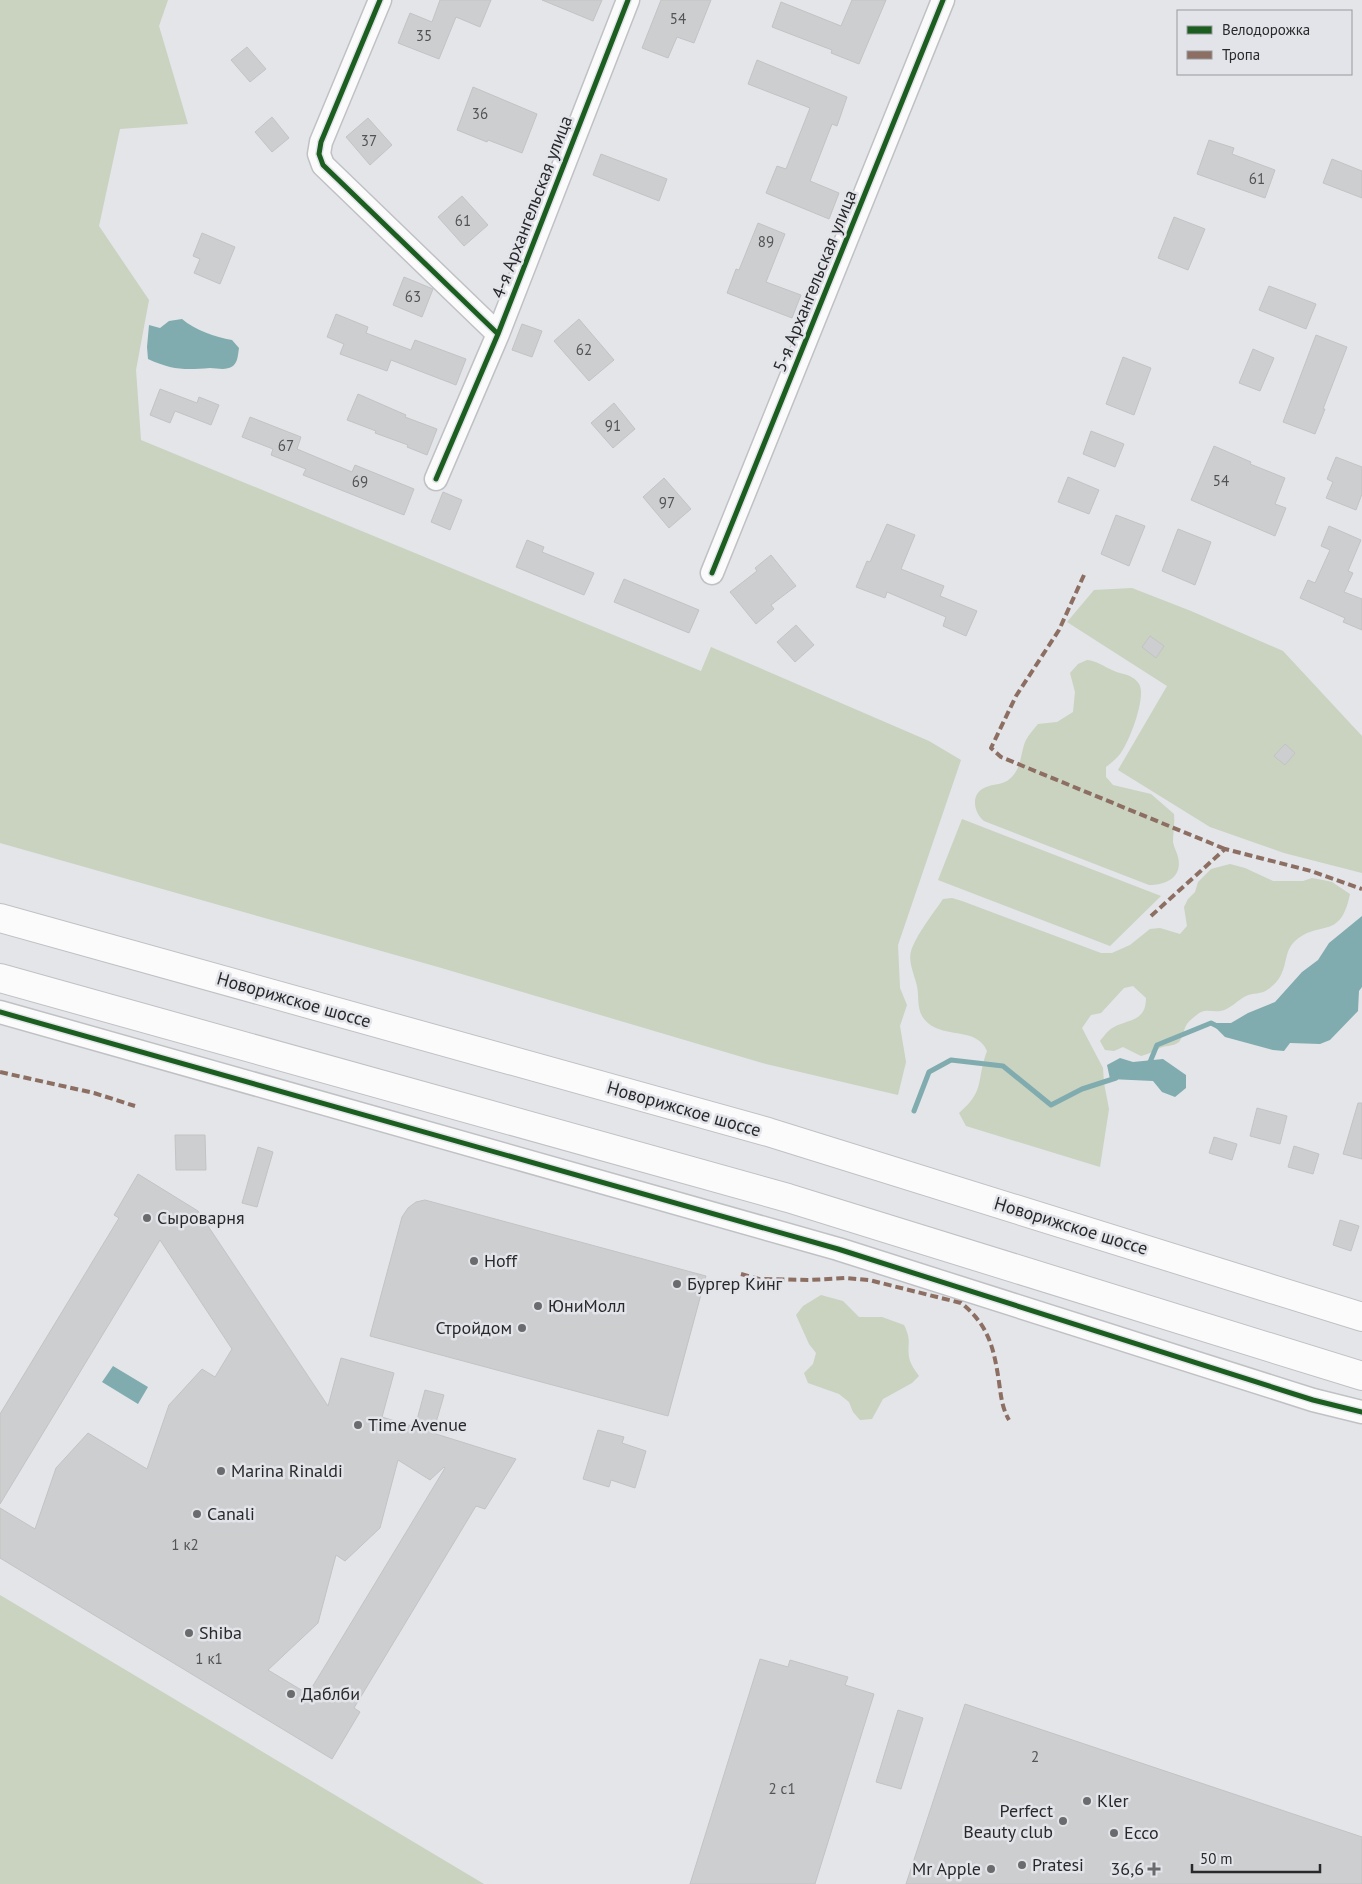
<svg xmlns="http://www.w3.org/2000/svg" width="1362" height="1884" viewBox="0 0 1362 1884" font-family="'PT Sans',sans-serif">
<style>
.green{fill:#cad2c0}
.water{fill:#80acaf}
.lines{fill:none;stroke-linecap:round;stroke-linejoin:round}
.stream{stroke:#80acaf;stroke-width:5}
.building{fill:#cdcecf;stroke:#c3c3c4;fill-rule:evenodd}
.minor-casing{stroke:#c0c1c4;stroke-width:25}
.highway-casing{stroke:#c0c1c4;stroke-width:30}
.minor{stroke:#fbfbfc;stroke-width:22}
.highway{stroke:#fbfbfc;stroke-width:28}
.quiet{stroke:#8d6e63;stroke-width:4;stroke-dasharray:8 4;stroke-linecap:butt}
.cycleway-casing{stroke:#e2e4e9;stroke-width:8}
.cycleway{stroke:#1b5e20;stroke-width:5}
.poi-dot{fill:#696b6d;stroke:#e2e4e9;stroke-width:2}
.labels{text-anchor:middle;stroke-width:5;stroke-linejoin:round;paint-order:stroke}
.number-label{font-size:15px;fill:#525355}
.street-label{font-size:18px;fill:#28292b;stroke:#e2e4e9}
.poi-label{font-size:18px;fill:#28292b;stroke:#e2e4e9;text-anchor:start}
</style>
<rect width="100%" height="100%" fill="#e3e5e8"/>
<path class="green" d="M 0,0 L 168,0 L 159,26 L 188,124 L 120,129 L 99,226 L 149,300 L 136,370 L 141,440 L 701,671 L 711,647 L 929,741 L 961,760 L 898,945 L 900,988 L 907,1005 L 900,1026 L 906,1062 L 898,1095 L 766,1064 L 438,967 L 0,843 Z
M 1132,588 L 1191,611 L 1283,651 L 1362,736 L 1362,873 L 1284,853 L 1210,827 L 1118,770 L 1167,686 L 1067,622 L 1094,590 Z
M 1087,660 C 1097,661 1103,666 1112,670 C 1121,675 1132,673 1139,684 C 1147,696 1129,743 1120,754 C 1116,759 1111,763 1106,767 L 1106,777 L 1113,785 L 1151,794 L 1174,814 C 1175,824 1173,833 1173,842 C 1174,848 1177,852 1178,857 C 1183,878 1165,885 1149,885 L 984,821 C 974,813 970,795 984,788 C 997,782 1005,787 1015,773 C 1022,763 1021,750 1026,740 C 1029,734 1034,729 1038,724 L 1057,722 L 1073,712 L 1075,692 L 1070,673 L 1078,664 Z
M 962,819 L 1161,896 L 1110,946 L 938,880 Z
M 1230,864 L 1245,868 L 1273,881 L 1303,881 L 1312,878 L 1323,880 L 1332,882 L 1350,894 C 1340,942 1320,918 1294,942 C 1281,955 1291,974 1267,990 C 1262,994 1252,993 1246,996 C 1237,1000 1230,1010 1220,1011 C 1214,1012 1207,1009 1201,1012 C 1197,1014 1189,1021 1187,1024 C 1183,1030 1184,1036 1179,1042 C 1173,1047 1164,1045 1158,1049 C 1152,1052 1148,1054 1141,1056 L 1123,1047 L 1114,1051 L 1105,1050 L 1100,1041 C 1104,1036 1108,1030 1114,1027 C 1130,1019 1146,1021 1146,998 L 1133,986 L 1124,988 L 1101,1013 L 1091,1015 L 1082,1028 L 1103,1068 L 1104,1083 L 1109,1109 L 1100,1167 L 966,1126 L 959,1113 C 986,1090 976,1080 987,1051 C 978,1030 954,1036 936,1028 C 931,1026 925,1021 922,1016 C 917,1007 919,995 917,986 C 914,973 907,961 912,948 C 919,931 933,914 943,899 L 952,898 L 962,901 L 1101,953 L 1112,953 L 1130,945 L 1150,929 L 1160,928 L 1180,934 L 1187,926 L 1184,907 L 1188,899 L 1195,892 L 1198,882 L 1211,869 Z
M 821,1295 L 843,1301 L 859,1317 L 882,1317 L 904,1325 C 912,1341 907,1343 909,1357 C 910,1364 915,1370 919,1376 L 912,1383 L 883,1399 L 872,1419 L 860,1420 L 853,1412 L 849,1402 L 839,1394 L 808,1383 L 804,1373 L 813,1364 L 816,1353 L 809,1344 L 796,1315 L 803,1306 Z
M 0,1595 L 484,1884 L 0,1884 Z"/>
<path class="water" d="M 182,319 C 195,330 215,337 232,340 L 239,348 C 238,354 238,362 233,366 C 225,371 218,368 210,368 C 184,370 172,370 148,359 L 147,347 L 149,325 L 160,328 L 169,321 Z
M 1362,916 L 1362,987 L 1359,991 L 1358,1011 L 1330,1040 L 1320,1044 L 1290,1043 L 1284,1051 L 1273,1050 L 1225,1037 L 1211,1023 L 1231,1023 L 1248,1013 L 1275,1002 L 1302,972 L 1318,960 L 1329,943 Z
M 1120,1058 L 1133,1062 L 1163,1059 L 1186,1075 L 1186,1088 L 1175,1097 L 1162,1092 L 1153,1081 L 1110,1079 L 1107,1065 Z
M 113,1366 L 148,1387 L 138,1404 L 102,1382 Z"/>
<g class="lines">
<path class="stream" d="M 1148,1067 L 1157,1045 L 1211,1023 L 1217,1026
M 914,1111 L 929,1072 L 951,1060 L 1003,1066 L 1051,1105 L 1082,1089 L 1116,1078"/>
</g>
<path class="building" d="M 440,0 L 491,0 L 480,27 L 456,17 L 439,59 L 398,43 L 410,13 L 432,22 Z
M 542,0 L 602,0 L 593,21 Z
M 661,0 L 711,0 L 694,43 L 677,37 L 668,58 L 642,48 Z
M 852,0 L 886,0 L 859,64 L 831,53 L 832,50 L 772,27 L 781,2 L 841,26 Z
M 247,47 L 266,69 L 250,82 L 231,60 Z
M 757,60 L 847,97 L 837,126 L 832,124 L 810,181 L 839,193 L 829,219 L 766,193 L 777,166 L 786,169 L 810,108 L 748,84 Z
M 473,87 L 537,114 L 522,153 L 488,140 L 487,142 L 457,130 Z
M 272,117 L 289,138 L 272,152 L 255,132 Z
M 368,118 L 392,145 L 370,165 L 346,137 Z
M 1209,140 L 1234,148 L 1232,154 L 1275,170 L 1265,198 L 1197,174 Z
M 601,154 L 667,179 L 659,201 L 593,175 Z
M 1332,159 L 1362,171 L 1362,198 L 1323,183 Z
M 462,196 L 488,225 L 464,246 L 438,217 Z
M 1174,217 L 1205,229 L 1188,270 L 1158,258 Z
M 758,223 L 785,234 L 766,282 L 801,295 L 792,318 L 727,293 L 736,269 L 739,270 Z
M 202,233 L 235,247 L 220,284 L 194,273 L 200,259 L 193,256 Z
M 404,277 L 433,289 L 422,317 L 393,305 Z
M 1269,286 L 1316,304 L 1306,329 L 1259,310 Z
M 336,314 L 368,327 L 366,333 L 411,350 L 415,340 L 466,359 L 456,385 L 391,360 L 387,371 L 340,354 L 344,344 L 327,337 Z
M 579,319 L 614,360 L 589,381 L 554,341 Z
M 522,324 L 542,331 L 532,357 L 512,350 Z
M 1316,335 L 1347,347 L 1323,409 L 1325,409 L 1315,434 L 1283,422 Z
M 1253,349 L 1274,358 L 1260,391 L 1239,383 Z
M 1123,357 L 1151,368 L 1134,415 L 1106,404 Z
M 160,389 L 197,403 L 199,397 L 219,405 L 211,425 L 175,411 L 170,423 L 150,415 Z
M 358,394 L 406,415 L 405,417 L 437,429 L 427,455 L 407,447 L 408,445 L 375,433 L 376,431 L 347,420 Z
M 614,403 L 635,429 L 613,448 L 591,423 Z
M 250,417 L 301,437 L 297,449 L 352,472 L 355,465 L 414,489 L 404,515 L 303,475 L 306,469 L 271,455 L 273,449 L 242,437 Z
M 1091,431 L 1124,444 L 1115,467 L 1083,454 Z
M 1214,446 L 1251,462 L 1250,464 L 1285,478 L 1275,504 L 1286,508 L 1275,536 L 1191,500 Z
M 1336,457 L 1362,467 L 1362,494 L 1356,510 L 1326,498 L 1333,482 L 1327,479 Z
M 1068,477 L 1099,490 L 1089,514 L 1058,502 Z
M 664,478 L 691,509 L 669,528 L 643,497 Z
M 443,492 L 462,500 L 450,530 L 431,522 Z
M 1116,515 L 1145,526 L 1129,566 L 1101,554 Z
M 887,524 L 915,535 L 901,569 L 944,586 L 940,596 L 977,611 L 966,636 L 943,626 L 946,617 L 887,592 L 885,598 L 856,587 L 867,561 L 870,562 Z
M 1329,526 L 1361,540 L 1348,571 L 1353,573 L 1344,592 L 1362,599 L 1362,630 L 1343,622 L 1345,618 L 1300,598 L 1308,580 L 1315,583 L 1330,550 L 1321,546 Z
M 1178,529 L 1211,542 L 1195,585 L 1162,571 Z
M 527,540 L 544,547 L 542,552 L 594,573 L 584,595 L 516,567 Z
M 771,555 L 796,586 L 771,605 L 774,609 L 756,624 L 730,592 L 757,571 L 755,568 Z
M 624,579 L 699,610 L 689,633 L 614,602 Z
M 796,625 L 814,645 L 795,662 L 777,642 Z
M 1150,636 L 1164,646 L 1156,658 L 1142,647 Z
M 1285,744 L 1295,753 L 1285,765 L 1274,756 Z
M 1358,1103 L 1362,1103 L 1362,1159 L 1343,1154 Z
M 1257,1108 L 1287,1116 L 1280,1144 L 1250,1136 Z
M 175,1135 L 205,1135 L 206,1170 L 176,1170 Z
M 1214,1137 L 1237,1144 L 1232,1160 L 1209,1153 Z
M 1294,1146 L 1319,1154 L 1313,1174 L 1288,1167 Z
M 258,1147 L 273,1152 L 257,1207 L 242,1203 Z
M 138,1174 L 198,1211 L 328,1406 L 341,1358 L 394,1373 L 382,1417 L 415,1427 L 425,1390 L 444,1395 L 433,1433 L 516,1459 L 485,1509 L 476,1506 L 354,1708 L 360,1712 L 332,1759 L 0,1558 L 0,1508 L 35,1529 L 56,1468 L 88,1433 L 147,1469 L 169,1405 L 202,1369 L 215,1377 L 232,1349 L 160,1240 L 0,1504 L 0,1414 L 119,1218 L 114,1215 ZM 398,1460 L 430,1480 L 444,1467 L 445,1468 L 308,1694 L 268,1670 L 318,1623 L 336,1555 L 345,1561 L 380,1528 Z
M 425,1200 L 706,1276 L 668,1416 L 370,1336 L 402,1217 L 408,1208 L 416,1202 Z
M 1340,1220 L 1359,1226 L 1351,1251 L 1333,1245 Z
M 598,1430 L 624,1437 L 622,1443 L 646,1451 L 635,1488 L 611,1480 L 609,1487 L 583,1479 Z
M 760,1659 L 788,1667 L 790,1660 L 848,1677 L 845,1685 L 874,1694 L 815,1884 L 690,1884 Z
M 965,1704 L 1362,1837 L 1362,1884 L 906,1884 Z
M 898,1710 L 923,1718 L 901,1789 L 876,1782 Z"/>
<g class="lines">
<g class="minor-casing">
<path id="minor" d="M 380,0 L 321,142 L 319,154 L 323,165 L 498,334
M 436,479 L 498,334 L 628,0
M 712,573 L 943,0
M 0,1012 L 838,1249 L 1313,1400 L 1362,1412"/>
</g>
<g class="highway-casing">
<path id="highway" d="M 0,918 L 768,1132 L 1362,1317
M 0,978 L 788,1198 L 1362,1376"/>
</g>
<use href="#minor" class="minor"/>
<use href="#highway" class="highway"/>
<path class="quiet" d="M 1084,575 L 1059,630 L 1016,696 L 991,748 L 1001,757 L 1225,849
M 1151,916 L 1225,849 L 1311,871 L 1362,889
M 0,1072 L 94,1093 L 135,1106
M 741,1274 L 759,1279 L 810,1280 L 845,1278 L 869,1280 L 961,1303 C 989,1325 994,1349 999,1382 C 1001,1396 1002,1408 1009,1420"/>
<g class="cycleway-casing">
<path id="cycleway" d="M 380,0 L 321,142 L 319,154 L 323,165 L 498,334
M 436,479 L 498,334 L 628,0
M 712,573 L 943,0
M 0,1012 L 838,1249 L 1313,1400 L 1362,1412"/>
</g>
<use href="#cycleway" class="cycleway"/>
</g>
<g class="poi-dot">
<circle cx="147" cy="1218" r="5"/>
<circle cx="474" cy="1261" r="5"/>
<circle cx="677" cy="1284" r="5"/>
<circle cx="538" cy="1306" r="5"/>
<circle cx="522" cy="1328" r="5"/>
<circle cx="358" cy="1425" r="5"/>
<circle cx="221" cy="1471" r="5"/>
<circle cx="197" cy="1514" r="5"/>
<circle cx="189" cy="1633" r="5"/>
<circle cx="291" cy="1694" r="5"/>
<circle cx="1087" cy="1801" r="5"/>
<circle cx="1063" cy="1821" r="5"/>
<circle cx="1114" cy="1833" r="5"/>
<circle cx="1022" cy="1865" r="5"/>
<circle cx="991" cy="1869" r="5"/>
<path d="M1151.5 1861.5h5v5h5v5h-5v5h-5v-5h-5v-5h5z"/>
</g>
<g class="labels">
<g class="number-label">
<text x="678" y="24">54</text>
<text x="424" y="41">35</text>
<text x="480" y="119">36</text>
<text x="369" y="146">37</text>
<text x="1257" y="184">61</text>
<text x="463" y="226">61</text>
<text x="766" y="247">89</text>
<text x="413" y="302">63</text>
<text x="584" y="355">62</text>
<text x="613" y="431">91</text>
<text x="286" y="451">67</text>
<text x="1221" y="486">54</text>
<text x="360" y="487">69</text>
<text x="667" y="508">97</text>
<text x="185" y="1550">1 к2</text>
<text x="209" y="1664">1 к1</text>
<text x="1035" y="1762">2</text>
<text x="782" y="1794">2 с1</text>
</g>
<g class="street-label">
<text transform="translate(532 207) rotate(-69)" y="6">4-я Архангельская улица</text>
<text transform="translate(815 281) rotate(-68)" y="6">5-я Архангельская улица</text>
<text transform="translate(294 1000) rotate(16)" y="6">Новорижское шоссе</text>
<text transform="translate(684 1109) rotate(16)" y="6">Новорижское шоссе</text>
<text transform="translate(1071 1226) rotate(17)" y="6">Новорижское шоссе</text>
</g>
<g class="poi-label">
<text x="157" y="1224">Сыроварня</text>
<text x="484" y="1267">Hoff</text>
<text x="687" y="1290">Бургер Кинг</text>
<text x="548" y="1312">ЮниМолл</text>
<text x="512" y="1334" text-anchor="end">Стройдом</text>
<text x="368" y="1431">Time Avenue</text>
<text x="231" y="1477">Marina Rinaldi</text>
<text x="207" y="1520">Canali</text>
<text x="199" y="1639">Shiba</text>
<text x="301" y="1700">Даблби</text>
<text x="1097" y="1807">Kler</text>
<text x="1053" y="1817" text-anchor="end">Perfect<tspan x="1053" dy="21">Beauty club</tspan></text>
<text x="1124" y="1839">Ecco</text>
<text x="1032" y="1871">Pratesi</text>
<text x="981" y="1875" text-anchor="end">Mr Apple</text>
<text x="1144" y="1875" text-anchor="end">36,6</text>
</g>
</g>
<rect x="1177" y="10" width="175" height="65" fill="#e2e4e9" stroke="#98999d"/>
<rect x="1187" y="26" width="25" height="8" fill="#1b5e20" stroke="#98999d"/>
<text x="1222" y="35" font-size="15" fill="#28292b">Велодорожка</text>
<rect x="1187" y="51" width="25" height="8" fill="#8d6e63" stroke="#98999d"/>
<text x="1222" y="60" font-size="15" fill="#28292b">Тропа</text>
<path d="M1192 1864v8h128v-8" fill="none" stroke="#28292b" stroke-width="2.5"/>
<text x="1200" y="1864" font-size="15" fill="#28292b" stroke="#e2e4e9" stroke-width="4" paint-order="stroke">50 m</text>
</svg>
